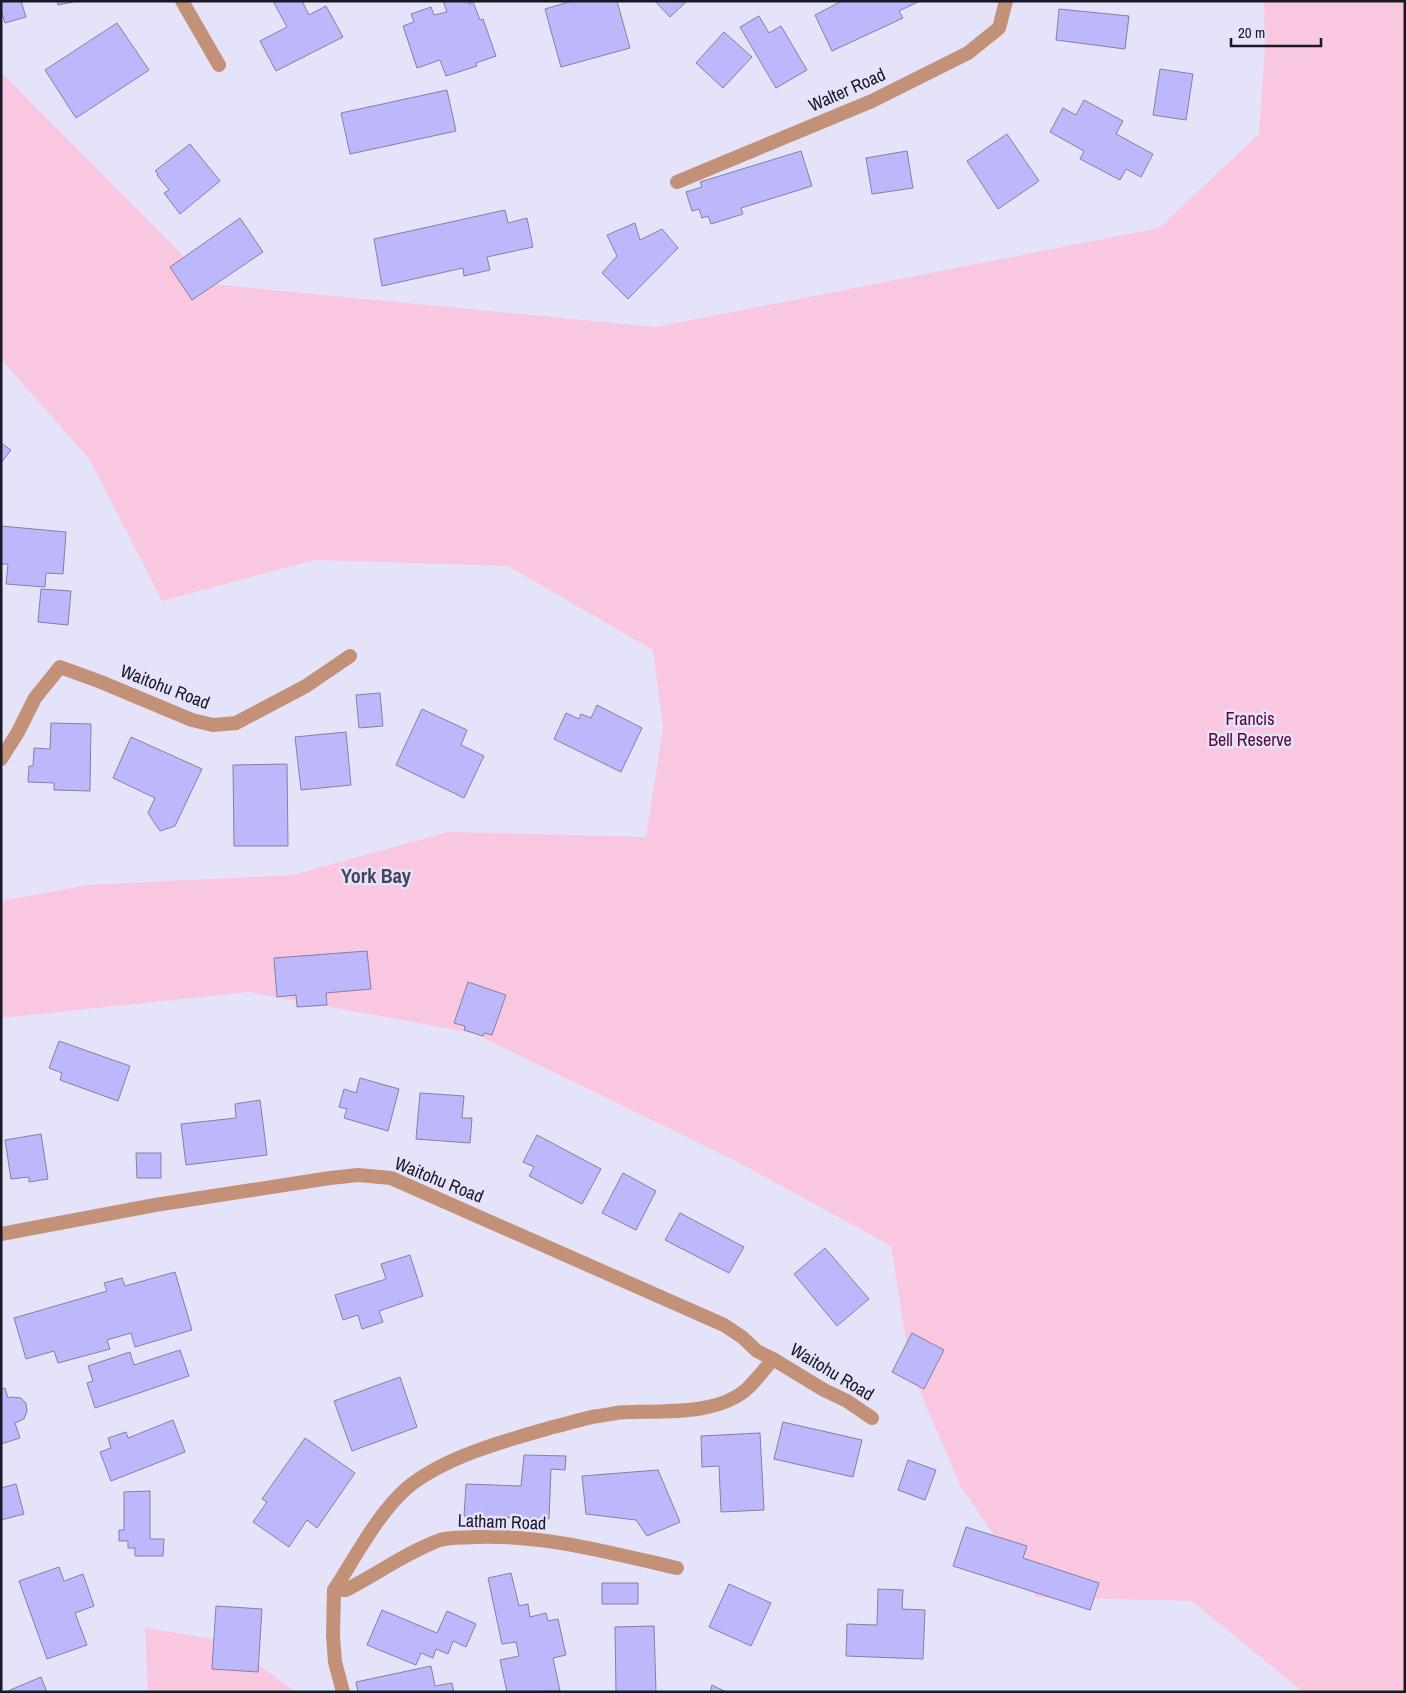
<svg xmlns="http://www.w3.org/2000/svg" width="1406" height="1693" viewBox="0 0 1406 1693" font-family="'Archivo Narrow',sans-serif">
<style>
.green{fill:#fac7e0}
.building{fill:#bdb7fc;stroke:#8381a2}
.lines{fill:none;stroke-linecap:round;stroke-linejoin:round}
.service{stroke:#c39177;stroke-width:14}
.minor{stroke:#c39177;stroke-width:14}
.labels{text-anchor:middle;stroke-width:5;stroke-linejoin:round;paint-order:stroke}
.street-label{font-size:18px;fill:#191825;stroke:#e4e3fa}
.park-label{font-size:18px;fill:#5a033c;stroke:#e4e3fa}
.quarter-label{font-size:20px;font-weight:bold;fill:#464361;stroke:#e4e3fa}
</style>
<rect width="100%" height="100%" fill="#e4e3fa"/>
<path class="green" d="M 1264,1 L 1405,1 L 1405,1692 L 1303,1692 L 1192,1601 L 1036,1597 L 960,1485 L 911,1371 L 891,1246 L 736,1161 L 473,1033 L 249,992 L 1,1018 L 1,901 L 88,885 L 293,875 L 448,832 L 646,837 L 663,728 L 653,650 L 508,566 L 315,560 L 162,601 L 90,460 L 1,359 L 1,72 L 211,284 L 656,327 L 1159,228 L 1259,134 L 1265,47 Z
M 145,1628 L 226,1641 L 296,1692 L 148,1692 Z"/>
<path class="building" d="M 1,1 L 21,1 L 26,17 L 5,23 L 1,11 Z
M 57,1 L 78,1 L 58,5 Z
M 277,1 L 302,1 L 309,15 L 326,6 L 343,37 L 276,71 L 260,41 L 287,27 L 274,3 Z
M 443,1 L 468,1 L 469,4 L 473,2 L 480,20 L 483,19 L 496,56 L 476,63 L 477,66 L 446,76 L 440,60 L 417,68 L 403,26 L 414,22 L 411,14 L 431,7 L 434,15 L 447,12 Z
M 572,1 L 617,1 L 630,48 L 561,67 L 545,9 Z
M 655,1 L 687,1 L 670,17 Z
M 842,1 L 920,1 L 899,11 L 903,18 L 832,51 L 815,15 Z
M 1059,9 L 1129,16 L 1125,49 L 1056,40 Z
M 759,16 L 769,33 L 781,26 L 807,70 L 776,88 L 740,27 Z
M 117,23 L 149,70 L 76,118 L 45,70 Z
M 724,32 L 752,57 L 723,88 L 696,63 Z
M 1160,69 L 1193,74 L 1186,120 L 1153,115 Z
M 447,90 L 456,131 L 350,154 L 341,113 Z
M 1084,100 L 1123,121 L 1116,134 L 1153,154 L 1141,177 L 1126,169 L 1120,180 L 1080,159 L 1084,151 L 1050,132 L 1063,108 L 1076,115 Z
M 1007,134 L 1039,181 L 998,209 L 967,161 Z
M 190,144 L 220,181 L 180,214 L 164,193 L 169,190 L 157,175 L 158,174 L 155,171 Z
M 801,151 L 812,186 L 741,208 L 743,214 L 711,224 L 708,216 L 702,218 L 699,209 L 692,211 L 686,192 L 702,187 L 700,182 Z
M 907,151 L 913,188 L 872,194 L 866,158 Z
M 505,210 L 508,223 L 527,218 L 533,247 L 487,257 L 490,270 L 464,276 L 463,268 L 382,286 L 374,239 Z
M 240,218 L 263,252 L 192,300 L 170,267 Z
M 635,223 L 640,240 L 662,229 L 678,248 L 628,299 L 602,273 L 617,256 L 607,235 Z
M 1,443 L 11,450 L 1,463 Z
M 1,526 L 66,532 L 63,574 L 46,573 L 45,587 L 6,584 L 8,564 L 1,564 Z
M 41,589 L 71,591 L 68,625 L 38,622 Z
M 380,693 L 383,726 L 359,728 L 356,695 Z
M 597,705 L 642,728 L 621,772 L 554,739 L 566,713 L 579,719 L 581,714 L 591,718 Z
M 422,709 L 467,730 L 461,745 L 484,756 L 464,798 L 396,765 Z
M 51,723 L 91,724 L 90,791 L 54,790 L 54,783 L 28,782 L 29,766 L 33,766 L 34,748 L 50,749 Z
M 346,732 L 351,785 L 301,790 L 295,737 Z
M 131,737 L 202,769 L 175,826 L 160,831 L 148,813 L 155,798 L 113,778 Z
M 287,764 L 288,846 L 234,846 L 233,765 Z
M 367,951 L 371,989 L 326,993 L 327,1005 L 297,1007 L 296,995 L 277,997 L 274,958 Z
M 468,982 L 506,995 L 492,1035 L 484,1033 L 483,1036 L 464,1030 L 465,1026 L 454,1023 Z
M 59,1041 L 130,1066 L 118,1101 L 60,1080 L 62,1073 L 49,1068 Z
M 360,1078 L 399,1089 L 388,1131 L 344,1118 L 347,1109 L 339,1107 L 344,1089 L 356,1093 Z
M 420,1093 L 464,1096 L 462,1118 L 472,1118 L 470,1143 L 416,1139 Z
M 260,1100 L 267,1155 L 186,1165 L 181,1124 L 236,1118 L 235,1104 Z
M 41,1134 L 48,1179 L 29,1182 L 29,1177 L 11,1179 L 5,1140 Z
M 537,1135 L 601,1169 L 582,1204 L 529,1176 L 534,1167 L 523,1162 Z
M 136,1153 L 161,1153 L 161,1178 L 137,1178 Z
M 623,1173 L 656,1191 L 636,1230 L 602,1213 Z
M 680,1213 L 744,1247 L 729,1273 L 665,1240 Z
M 825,1248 L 869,1299 L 837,1326 L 794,1274 Z
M 410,1255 L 423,1296 L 379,1311 L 383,1322 L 362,1329 L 358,1315 L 343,1320 L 335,1295 L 386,1279 L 381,1264 Z
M 175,1272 L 192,1330 L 135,1347 L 131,1333 L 107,1340 L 110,1349 L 58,1363 L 54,1351 L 26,1359 L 14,1318 L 107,1291 L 104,1283 L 122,1278 L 125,1286 Z
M 912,1333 L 944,1350 L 924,1389 L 892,1372 Z
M 180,1350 L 189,1376 L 95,1408 L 87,1383 L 93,1381 L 88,1366 L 130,1352 L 134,1365 Z
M 400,1377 L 417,1427 L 352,1451 L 334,1401 Z
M 5,1388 L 8,1398 L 11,1397 L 21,1398 L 26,1403 L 27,1411 L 24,1419 L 15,1423 L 20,1438 L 1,1444 L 1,1389 Z
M 173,1420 L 185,1452 L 111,1481 L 100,1452 L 111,1448 L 108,1438 L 126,1432 L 128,1438 Z
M 783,1422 L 862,1440 L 853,1477 L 774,1459 Z
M 760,1433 L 764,1510 L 721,1512 L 719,1466 L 702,1467 L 701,1436 Z
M 305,1438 L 355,1473 L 317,1528 L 307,1520 L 289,1547 L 253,1522 L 267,1502 L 262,1499 Z
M 524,1455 L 566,1456 L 565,1470 L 551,1469 L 549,1519 L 464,1516 L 466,1484 L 521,1486 Z
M 908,1460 L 936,1470 L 925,1500 L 898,1490 Z
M 658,1470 L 680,1522 L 647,1536 L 636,1520 L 586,1514 L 582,1476 Z
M 16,1484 L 24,1514 L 1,1520 L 1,1488 Z
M 150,1491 L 150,1539 L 164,1539 L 163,1556 L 135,1556 L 135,1548 L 128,1548 L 128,1541 L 119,1541 L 119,1530 L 124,1530 L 124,1492 Z
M 966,1527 L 1027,1546 L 1023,1558 L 1099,1583 L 1090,1610 L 953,1566 Z
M 59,1567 L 64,1581 L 83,1574 L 94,1606 L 75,1613 L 87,1645 L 47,1659 L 19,1581 Z
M 511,1573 L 519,1606 L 528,1604 L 530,1617 L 546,1613 L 548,1621 L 558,1619 L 566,1655 L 553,1658 L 560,1691 L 507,1692 L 500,1660 L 519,1656 L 516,1642 L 502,1644 L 488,1578 Z
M 602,1583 L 638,1583 L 638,1604 L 602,1604 Z
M 729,1584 L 771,1603 L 751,1646 L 709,1627 Z
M 878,1589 L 903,1590 L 902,1609 L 925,1610 L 923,1659 L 846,1656 L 847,1624 L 877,1625 Z
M 216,1606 L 262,1609 L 258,1672 L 212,1669 Z
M 382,1610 L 437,1633 L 447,1611 L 476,1624 L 466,1647 L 453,1641 L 448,1654 L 436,1649 L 433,1658 L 421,1653 L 416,1665 L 367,1645 Z
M 654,1626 L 656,1692 L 616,1692 L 615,1627 Z
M 431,1666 L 435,1686 L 452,1683 L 454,1692 L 358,1692 L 356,1682 Z
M 41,1677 L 47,1692 L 9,1692 L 8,1691 Z
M 712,1685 L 726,1692 L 710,1692 Z"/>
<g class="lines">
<path class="service" d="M 334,1590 L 333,1636 L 335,1662 L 343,1692"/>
<path class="minor" d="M 182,1 L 219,65
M 677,182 L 872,101 L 968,53 L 999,28 L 1006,1
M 1,759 L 18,732 L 35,698 L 60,667 L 101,682 L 192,720 L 213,725 L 236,723 L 306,686 L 350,656
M 1,1234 L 155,1205 L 330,1178 L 358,1175 L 391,1178 L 724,1325 L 742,1337 L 757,1351 L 773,1359 L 824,1390 L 847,1401 L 872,1418
M 334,1590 C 355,1558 378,1513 407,1488 C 444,1457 507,1440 553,1427 C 568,1424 583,1418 598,1416 C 607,1415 618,1412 628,1412 C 665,1411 719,1415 748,1388 C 757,1379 765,1369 773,1359
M 334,1590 L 346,1590 C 377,1574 407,1552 440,1540 C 451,1537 463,1538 474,1537 C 543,1534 611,1553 677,1568"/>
</g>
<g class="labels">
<g class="street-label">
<text transform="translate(847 90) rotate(-24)" y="6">Walter Road</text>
<text transform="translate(165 687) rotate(21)" y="6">Waitohu Road</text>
<text transform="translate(439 1180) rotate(22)" y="6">Waitohu Road</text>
<text transform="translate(832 1372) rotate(31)" y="6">Waitohu Road</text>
<text transform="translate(502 1522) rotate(2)" y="6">Latham Road</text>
</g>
<g class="park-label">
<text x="1250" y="725">Francis<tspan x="1250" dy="21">Bell Reserve</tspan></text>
</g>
<g class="quarter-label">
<text x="376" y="883">York Bay</text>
</g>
</g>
<rect width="1406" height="1693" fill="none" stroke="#191825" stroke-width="5"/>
<path d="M1231 38v8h90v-8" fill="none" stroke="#191825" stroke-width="2.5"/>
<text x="1238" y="38" font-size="15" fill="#191825" stroke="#e4e3fa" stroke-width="4" paint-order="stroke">20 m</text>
</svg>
